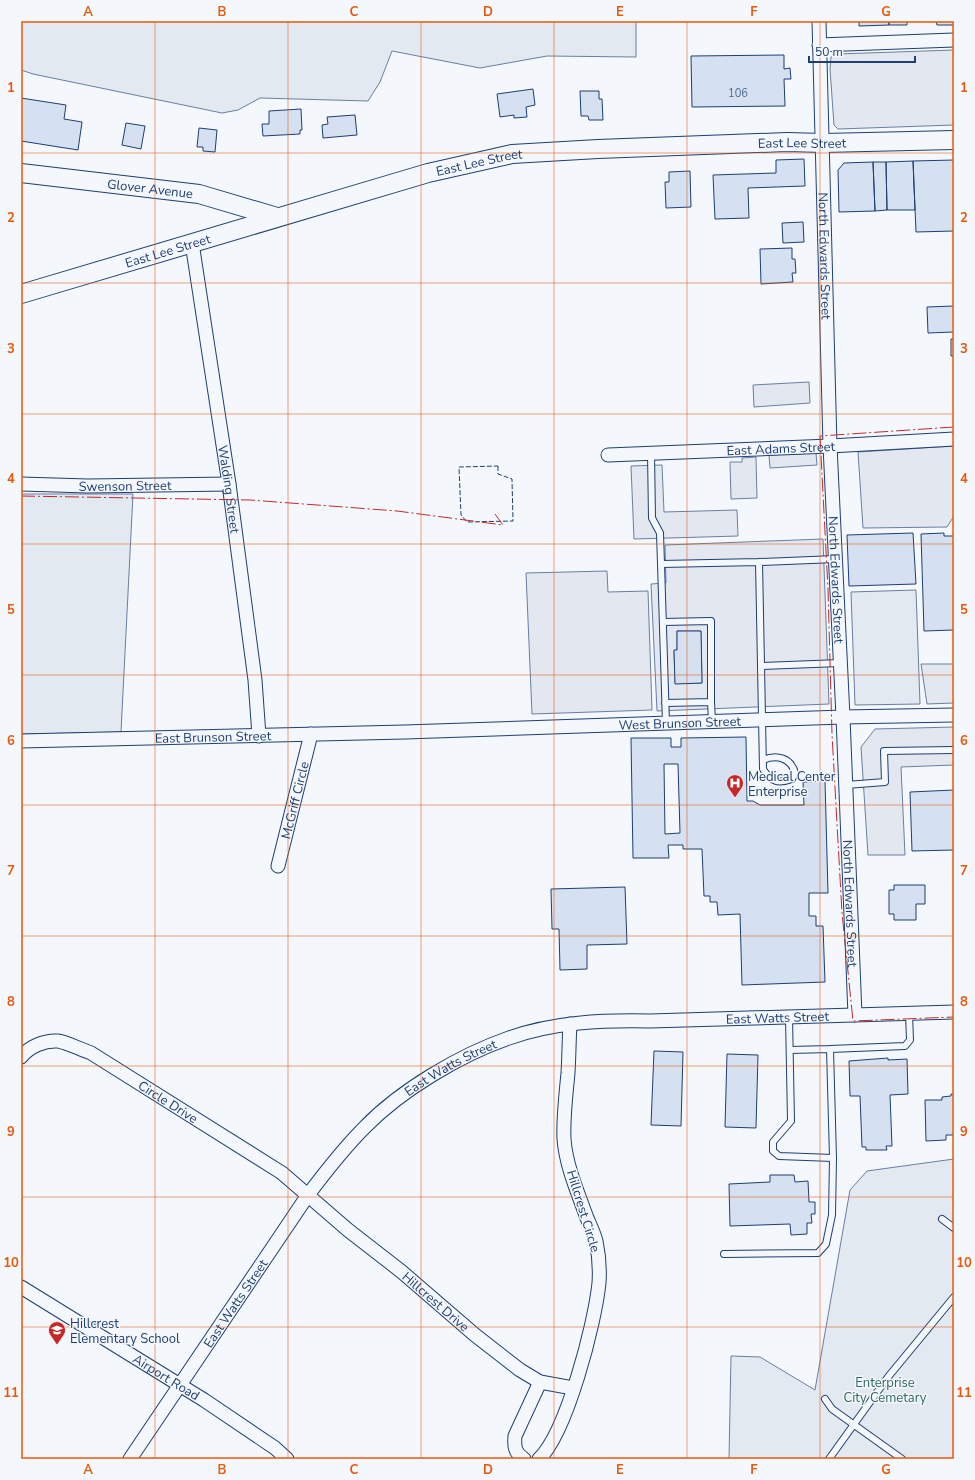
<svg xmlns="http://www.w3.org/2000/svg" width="975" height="1480" viewBox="0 0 975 1480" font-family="'Nunito Sans',sans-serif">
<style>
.green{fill:#e3e9f0;stroke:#687fa3}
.parking{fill:#e3e8f0;stroke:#687fa3;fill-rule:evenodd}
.building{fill:#d5e0f0;stroke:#1d3f73;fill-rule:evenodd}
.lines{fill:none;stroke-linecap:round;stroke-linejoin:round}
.service-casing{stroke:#1d3f73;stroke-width:8}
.minor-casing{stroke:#1d3f73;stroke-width:15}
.secondary-casing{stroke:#1d3f73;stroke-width:20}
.service{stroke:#f4f7fb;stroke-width:6}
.minor{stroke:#f4f7fb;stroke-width:13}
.secondary{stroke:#f4f7fb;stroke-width:18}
.fence{stroke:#1d3f73;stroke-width:1;stroke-dasharray:5 2;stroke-linecap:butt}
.power{stroke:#c62828;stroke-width:1;stroke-dasharray:14 3 2 3;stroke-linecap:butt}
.grid{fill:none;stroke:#e8590c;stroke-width:1;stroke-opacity:0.55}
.labels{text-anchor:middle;stroke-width:3;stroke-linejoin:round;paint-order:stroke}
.number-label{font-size:11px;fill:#4b6792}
.street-label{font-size:13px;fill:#1d3f73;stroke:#f4f7fb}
.poi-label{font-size:13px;fill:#1d3f73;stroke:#f4f7fb;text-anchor:start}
.park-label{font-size:13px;fill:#2c6c60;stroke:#f4f7fb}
.neatline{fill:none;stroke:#e8590c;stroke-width:1.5}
.grid-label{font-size:13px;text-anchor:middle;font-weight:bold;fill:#e8590c}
</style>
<rect width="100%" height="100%" fill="#f4f7fb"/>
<path class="green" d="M 21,21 L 636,21 L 636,57 L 547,56 L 480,68 L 392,51 L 380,82 L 368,101 L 260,98 L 238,110 L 222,113 L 33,74 L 21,70 Z
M 21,494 L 133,494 L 121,732 L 21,734 Z
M 916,590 L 920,704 L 855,705 L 851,592 Z
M 954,1159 L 954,1459 L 729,1459 L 731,1356 L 760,1357 L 815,1390 L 850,1190 L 867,1171 Z"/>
<path class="parking" d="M 954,50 L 954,125 L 838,129 L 834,125 L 830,69 L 831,57 L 837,54 Z
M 809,382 L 810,403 L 754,407 L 753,385 Z
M 954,446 L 954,516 L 947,527 L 863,528 L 858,452 Z
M 816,453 L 817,465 L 770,468 L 769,455 Z
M 756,457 L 757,498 L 731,499 L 730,462 L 742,462 L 742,458 Z
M 662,465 L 664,512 L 737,510 L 738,536 L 634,539 L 631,466 Z
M 823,539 L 829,704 L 657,711 L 651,584 L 666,583 L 665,545 ZM 677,631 L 701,631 L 702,683 L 675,683 L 674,651 L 677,650 Z
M 607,571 L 608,592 L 648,591 L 652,710 L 532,714 L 526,573 Z
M 921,664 L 954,664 L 954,703 L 927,704 Z
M 954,727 L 954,765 L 901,767 L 905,855 L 868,855 L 861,747 L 875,729 Z"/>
<path class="building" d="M 859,21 L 889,21 L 889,25 L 859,26 Z
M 889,21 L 907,21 L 907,25 L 889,25 Z
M 936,21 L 954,21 L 954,25 L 937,25 Z
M 784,55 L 784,69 L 790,68 L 791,79 L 784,79 L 785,106 L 692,107 L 691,56 Z
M 533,89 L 535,105 L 526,107 L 527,117 L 514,118 L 514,115 L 500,117 L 497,94 Z
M 580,91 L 599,91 L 599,99 L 602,99 L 603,120 L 589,120 L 588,116 L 581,116 Z
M 21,98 L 66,105 L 64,119 L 82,122 L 78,150 L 21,141 Z
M 301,109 L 302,130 L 300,130 L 300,134 L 263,136 L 262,124 L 269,124 L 269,111 Z
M 355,115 L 357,135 L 323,138 L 322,125 L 328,124 L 327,117 Z
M 126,123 L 145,126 L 141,149 L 122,145 Z
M 199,128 L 217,130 L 215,152 L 203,151 L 203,147 L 197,147 Z
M 804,159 L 805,186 L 748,188 L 749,218 L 715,219 L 713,175 L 776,173 L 776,160 Z
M 954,160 L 954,231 L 916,232 L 913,161 Z
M 913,161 L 915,210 L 887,210 L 886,162 Z
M 873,162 L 875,211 L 839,212 L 838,170 L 844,163 Z
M 873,162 L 886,162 L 887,210 L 875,211 Z
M 690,171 L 691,207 L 666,208 L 665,182 L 669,182 L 669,172 Z
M 803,222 L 804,242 L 783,243 L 782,223 Z
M 792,248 L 792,259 L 795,259 L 796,273 L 792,273 L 793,282 L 761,284 L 760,249 Z
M 954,306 L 954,332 L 928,333 L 927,307 Z
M 951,339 L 954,339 L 954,356 L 951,356 Z
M 913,533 L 916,584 L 849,586 L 847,535 Z
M 944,533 L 944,536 L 954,536 L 954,630 L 924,631 L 921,534 Z
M 677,631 L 701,631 L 702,683 L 675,684 L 674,650 L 677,650 Z
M 746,737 L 747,801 L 753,801 L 760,805 L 804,805 L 803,782 L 825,781 L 828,893 L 809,893 L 809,916 L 816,916 L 816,926 L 823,926 L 825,982 L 742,985 L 740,914 L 718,915 L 717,902 L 710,902 L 710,896 L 704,896 L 702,849 L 683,849 L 683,845 L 668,845 L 669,858 L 633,858 L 631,738 L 671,738 L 671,747 L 681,747 L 681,738 ZM 664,764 L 678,764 L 680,833 L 665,834 Z
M 954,790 L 954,850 L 912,851 L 910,792 Z
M 894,885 L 925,885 L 925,904 L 916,904 L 916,920 L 894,920 L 894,914 L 889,914 L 889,890 L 894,890 Z
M 625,887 L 627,944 L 587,945 L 587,969 L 560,970 L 559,929 L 552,929 L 551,889 Z
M 654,1051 L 683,1052 L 681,1126 L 651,1125 Z
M 727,1054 L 758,1055 L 756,1128 L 725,1127 Z
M 888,1058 L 888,1060 L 907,1059 L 908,1094 L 890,1095 L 892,1146 L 886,1146 L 887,1150 L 866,1150 L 866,1147 L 862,1147 L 860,1096 L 850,1096 L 849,1061 Z
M 951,1094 L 954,1094 L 954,1135 L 946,1135 L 946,1140 L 926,1141 L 925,1100 L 942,1100 L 942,1097 L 951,1096 Z
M 770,1175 L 794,1175 L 795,1182 L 808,1181 L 809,1202 L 815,1202 L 815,1214 L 811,1214 L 812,1223 L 807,1223 L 807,1234 L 791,1235 L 790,1224 L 730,1226 L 729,1184 L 770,1182 Z"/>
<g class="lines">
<g class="service-casing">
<path id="service" d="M 651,453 L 652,518 L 660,533 L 661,564 L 759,562
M 661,564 L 666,723
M 663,622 L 711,621 L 711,702
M 761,666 L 840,663
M 665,703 L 711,702 L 712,721
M 763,760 C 777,754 791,758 795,773 L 792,779 C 778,784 771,782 763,769 L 759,562 L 836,559
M 846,785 L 885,782 L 884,751 L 954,750
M 789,1017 L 791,1121 L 773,1142 L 773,1151 L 779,1156 L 833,1158
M 830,1049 L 905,1046 L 910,1040 L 909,1014
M 942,1219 L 954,1228
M 724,1254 L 818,1253 L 826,1244 L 832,1215 L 833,1158 L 830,1049 L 790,1050
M 825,1399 L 832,1409 L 902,1459
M 829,1459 L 888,1377 L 954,1297"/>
</g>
<g class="minor-casing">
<g id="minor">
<path id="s1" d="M 819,21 L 830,446 L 843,717 L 855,1015"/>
<path d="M 819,45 L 954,40"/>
<path id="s2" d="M 192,243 L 229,484 L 255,680 L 259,736"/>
<path id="s3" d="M 608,455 L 830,446 L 954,439"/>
<path id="s4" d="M 21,484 L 88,486 L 229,484"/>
<path id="s5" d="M 21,741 L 405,732 L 843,717 L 954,715"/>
<path id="s6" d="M 278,866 L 311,734"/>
<path id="s7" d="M 21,1057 C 29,1047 44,1040 58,1041 C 66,1042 82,1050 91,1053 L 282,1173 L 348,1230 L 402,1272 L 475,1335 L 520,1370 L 540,1382 L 573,1388"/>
<path id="s8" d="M 21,1287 L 204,1400 L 275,1448 L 287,1459"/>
<path id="s9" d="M 130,1459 L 308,1195 C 326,1171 344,1148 365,1127 C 401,1090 460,1055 509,1038 C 554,1022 603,1020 650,1021 L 954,1012"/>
<path d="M 524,1459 C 515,1453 514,1447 515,1436 L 540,1382"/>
<path d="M 539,1459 C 567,1432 595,1323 599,1283 C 600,1268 599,1255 596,1241 C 594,1233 590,1225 587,1218 C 578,1193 566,1166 564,1139 C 563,1117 566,1095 568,1073 C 569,1057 569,1040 570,1024"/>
</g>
</g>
<g class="secondary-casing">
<g id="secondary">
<path id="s10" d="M 21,173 L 199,194 L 277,217"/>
<path id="s11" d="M 21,294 L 428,173 L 512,154 L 598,149 L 787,142 L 823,143 L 954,140"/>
</g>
</g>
<use href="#service" class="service"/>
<use href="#minor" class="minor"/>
<use href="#secondary" class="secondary"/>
<path class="fence" d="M 498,466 L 498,474 L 512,479 L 513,521 L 467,522 L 461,515 L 459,467 Z"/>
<path class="power" d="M 954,427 L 820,436 L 828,589 L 832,734 L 842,913 L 853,1021 L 954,1017
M 21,496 L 250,500 L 397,511 L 503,525 L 495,514"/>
</g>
<path class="grid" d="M 155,21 L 155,1459M 288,21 L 288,1459M 421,21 L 421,1459M 554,21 L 554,1459M 687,21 L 687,1459M 820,21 L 820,1459M 21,153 L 954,153M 21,283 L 954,283M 21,414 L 954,414M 21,544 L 954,544M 21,675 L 954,675M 21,805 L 954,805M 21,936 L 954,936M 21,1066 L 954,1066M 21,1197 L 954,1197M 21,1327 L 954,1327"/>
<defs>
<g id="hospital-pin" transform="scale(0.9)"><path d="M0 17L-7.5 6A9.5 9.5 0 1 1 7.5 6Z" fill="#c62828" stroke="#f4f7fb"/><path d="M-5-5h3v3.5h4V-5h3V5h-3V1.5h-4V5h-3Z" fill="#fff"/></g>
<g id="school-pin" transform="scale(0.9)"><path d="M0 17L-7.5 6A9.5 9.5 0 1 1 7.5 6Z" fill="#c62828" stroke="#f4f7fb"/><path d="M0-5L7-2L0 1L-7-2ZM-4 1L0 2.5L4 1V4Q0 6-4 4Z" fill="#fff"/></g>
</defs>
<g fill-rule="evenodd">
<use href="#hospital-pin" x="735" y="783"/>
<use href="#school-pin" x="57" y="1330"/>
</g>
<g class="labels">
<g class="number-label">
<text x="738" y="97">106</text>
</g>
<g class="street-label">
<text dy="5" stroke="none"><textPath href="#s11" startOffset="801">East Lee Street</textPath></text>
<text dy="5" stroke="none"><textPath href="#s11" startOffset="477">East Lee Street</textPath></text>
<text dy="5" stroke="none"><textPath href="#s10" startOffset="130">Glover Avenue</textPath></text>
<text dy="5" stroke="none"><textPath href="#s11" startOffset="153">East Lee Street</textPath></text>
<text dy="5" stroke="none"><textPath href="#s1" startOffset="235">North Edwards Street</textPath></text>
<text dy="5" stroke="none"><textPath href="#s3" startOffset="173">East Adams Street</textPath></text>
<text dy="5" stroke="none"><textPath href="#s4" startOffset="104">Swenson Street</textPath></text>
<text dy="5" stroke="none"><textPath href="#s2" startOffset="249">Walding Street</textPath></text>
<text dy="5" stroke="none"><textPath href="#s1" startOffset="559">North Edwards Street</textPath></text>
<text dy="5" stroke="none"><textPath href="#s5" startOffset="659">West Brunson Street</textPath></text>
<text dy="5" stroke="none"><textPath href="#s5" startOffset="192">East Brunson Street</textPath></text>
<text dy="5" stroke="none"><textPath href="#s6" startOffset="68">McGriff Circle</textPath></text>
<text dy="5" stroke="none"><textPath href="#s1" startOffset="883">North Edwards Street</textPath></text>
<text dy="5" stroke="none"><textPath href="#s9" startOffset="848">East Watts Street</textPath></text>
<text dy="5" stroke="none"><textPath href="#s9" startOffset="512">East Watts Street</textPath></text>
<text dy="5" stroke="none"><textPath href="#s7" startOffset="168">Circle Drive</textPath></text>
<text transform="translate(584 1211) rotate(73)" y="5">Hillcrest Circle</text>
<text dy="5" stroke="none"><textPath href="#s7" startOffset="503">Hillcrest Drive</textPath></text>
<text dy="5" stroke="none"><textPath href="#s9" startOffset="188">East Watts Street</textPath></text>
<text dy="5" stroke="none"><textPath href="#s8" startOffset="171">Airport Road</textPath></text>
</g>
<g class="poi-label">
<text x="748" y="781">Medical Center<tspan x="748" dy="15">Enterprise</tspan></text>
<text x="70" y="1328">Hillcrest<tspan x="70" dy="15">Elementary School</tspan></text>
</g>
<g class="park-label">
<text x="885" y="1387">Enterprise<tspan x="885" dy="15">City Cemetary</tspan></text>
</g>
</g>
<rect width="975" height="1480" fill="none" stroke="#f4f7fb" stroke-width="44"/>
<path d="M809 56v6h106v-6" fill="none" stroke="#1d3f73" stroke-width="2"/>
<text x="815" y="56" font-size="12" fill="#1d3f73" stroke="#f4f7fb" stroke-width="3" paint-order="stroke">50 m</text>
<rect x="22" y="22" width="931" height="1436" class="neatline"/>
<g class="grid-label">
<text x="88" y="16">A</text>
<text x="222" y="16">B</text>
<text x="354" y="16">C</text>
<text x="488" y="16">D</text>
<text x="620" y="16">E</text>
<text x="754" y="16">F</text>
<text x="886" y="16">G</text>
<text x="11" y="92">1</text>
<text x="964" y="92">1</text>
<text x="11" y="222">2</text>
<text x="964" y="222">2</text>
<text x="11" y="353">3</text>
<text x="964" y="353">3</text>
<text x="11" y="483">4</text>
<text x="964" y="483">4</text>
<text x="11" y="614">5</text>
<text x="964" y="614">5</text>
<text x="11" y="745">6</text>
<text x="964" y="745">6</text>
<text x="11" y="875">7</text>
<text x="964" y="875">7</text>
<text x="11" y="1006">8</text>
<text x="964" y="1006">8</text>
<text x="11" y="1136">9</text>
<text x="964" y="1136">9</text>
<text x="11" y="1267">10</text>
<text x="964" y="1267">10</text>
<text x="11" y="1397">11</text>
<text x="964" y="1397">11</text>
<text x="88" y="1474">A</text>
<text x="222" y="1474">B</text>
<text x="354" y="1474">C</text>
<text x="488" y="1474">D</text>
<text x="620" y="1474">E</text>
<text x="754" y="1474">F</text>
<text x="886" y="1474">G</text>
</g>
</svg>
